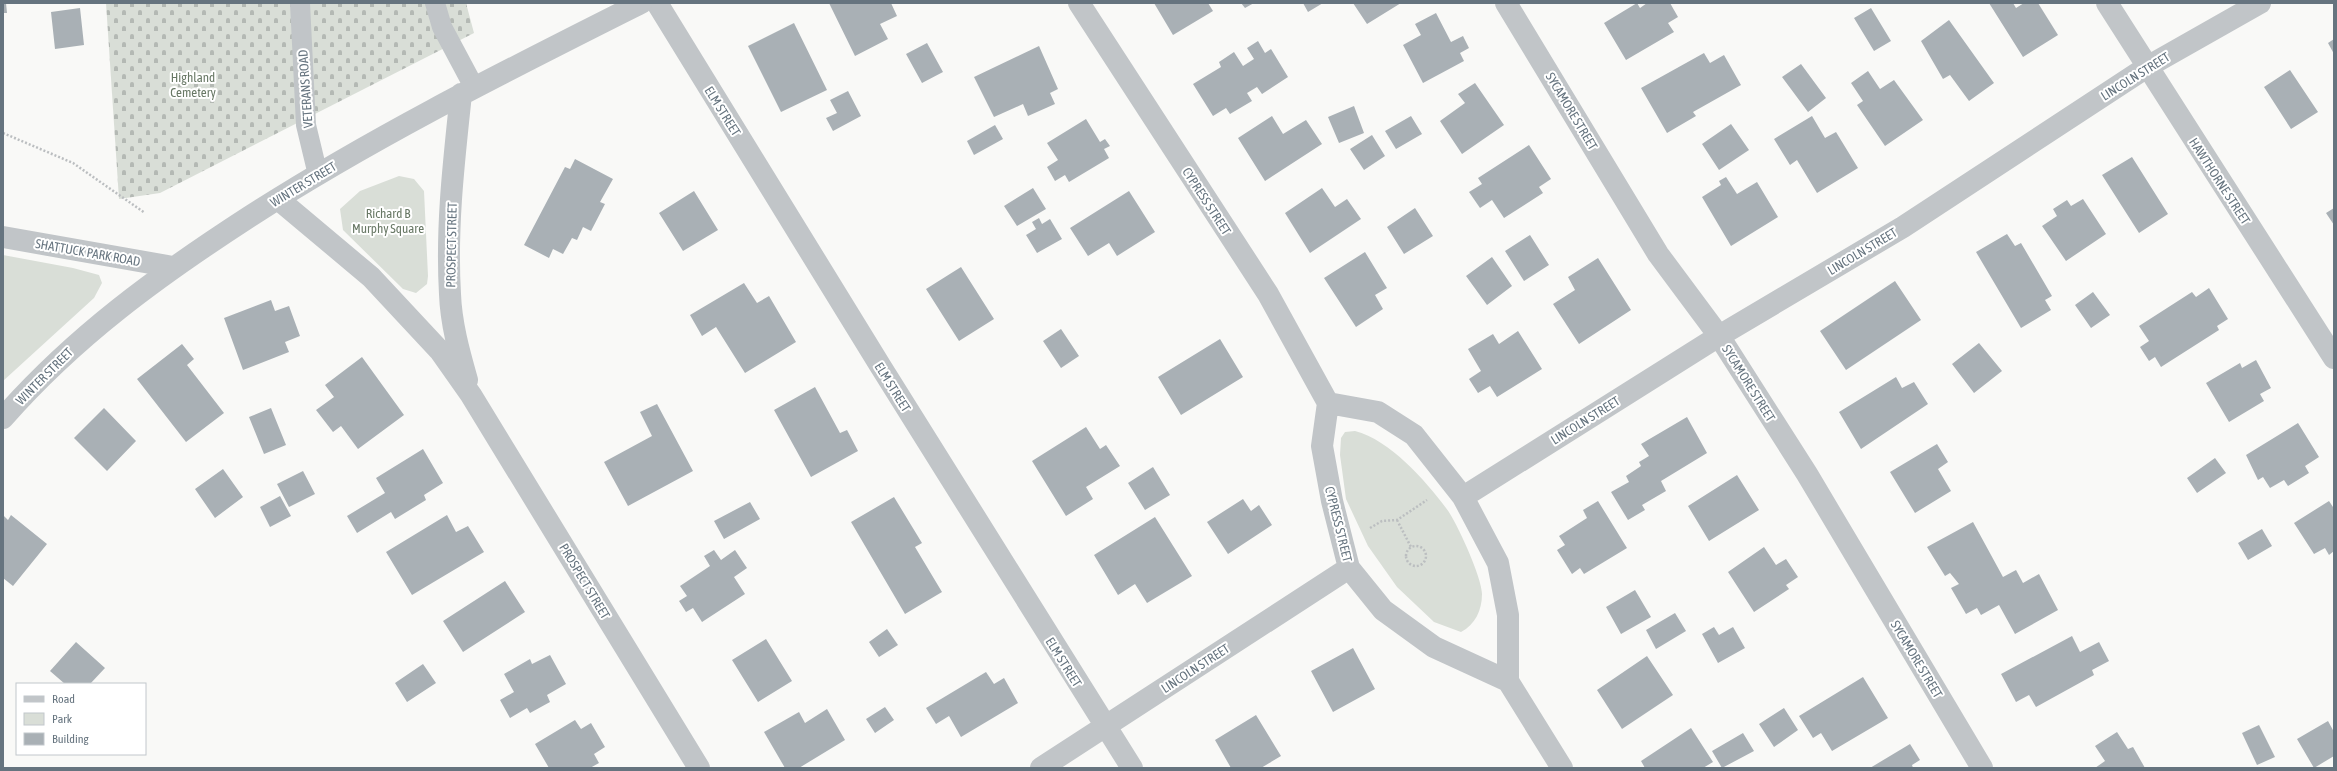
<svg xmlns="http://www.w3.org/2000/svg" width="2337" height="771" viewBox="0 0 2337 771" font-family="'Asap Condensed',sans-serif">
<style>
.green{fill:#d9ded7}
.cemetery{fill:url(#cemetery-stones)}
.building{fill:#a9b0b5}
.lines{fill:none;stroke-linecap:round;stroke-linejoin:round}
.path{stroke:#bbbec0;stroke-width:2.5;stroke-dasharray:2 2;stroke-linecap:butt}
.service{stroke:#c1c5c8;stroke-width:20}
.minor{stroke:#c1c5c8;stroke-width:22}
.tertiary{stroke:#c1c5c8;stroke-width:22}
.labels{text-anchor:middle;stroke-width:4;stroke-linejoin:round;paint-order:stroke}
.street-label{font-size:13px;fill:#66747f;stroke:#fff}
.park-label{font-size:13px;fill:#687865;stroke:#fff}
</style>
<defs>
<pattern id="cemetery-stones" width="16" height="16" patternUnits="userSpaceOnUse"><rect width="16" height="16" fill="#d9ded7"/><path d="M2 7V4a2 2 0 0 1 4 0v3zM10 15v-3a2 2 0 0 1 4 0v3z" fill="#b4b9b4"/></pattern>
</defs>
<rect width="100%" height="100%" fill="#f9f9f7"/>
<path class="green" d="M 399,176 L 414,179 L 424,191 L 428,276 L 427,284 L 416,293 L 403,289 L 343,230 L 340,209 L 360,191 Z
M 3,255 L 73,268 L 99,275 L 102,283 L 94,298 L 3,381 Z
M 1355,431 C 1390,440 1425,480 1446,508 C 1457,522 1482,578 1482,594 C 1482,610 1475,625 1461,632 L 1434,622 L 1397,587 L 1368,546 L 1346,499 L 1340,455 L 1341,438 L 1345,432 Z"/>
<path class="cemetery" d="M 106,3 L 466,3 L 474,33 L 160,193 L 119,199 Z"/>
<path class="building" d="M 3,3 L 6,3 L 7,13 L 3,13 Z
M 829,3 L 891,3 L 897,16 L 880,24 L 888,39 L 855,56 Z
M 1154,3 L 1208,3 L 1213,11 L 1173,35 Z
M 1241,3 L 1254,3 L 1245,8 Z
M 1303,3 L 1323,3 L 1308,12 Z
M 1353,3 L 1401,3 L 1367,24 Z
M 1637,3 L 1640,8 L 1647,3 L 1670,3 L 1678,17 L 1668,23 L 1674,32 L 1626,60 L 1604,23 Z
M 1989,3 L 2013,3 L 2016,8 L 2024,3 L 2038,3 L 2058,35 L 2023,57 Z
M 80,8 L 84,45 L 55,49 L 51,12 Z
M 1871,8 L 1891,41 L 1874,51 L 1854,18 Z
M 1436,13 L 1451,42 L 1463,36 L 1469,48 L 1460,53 L 1464,61 L 1423,83 L 1403,45 L 1421,35 L 1415,24 Z
M 1949,20 L 1994,83 L 1969,101 L 1950,75 L 1943,79 L 1921,41 Z
M 794,23 L 827,90 L 781,112 L 748,46 Z
M 2334,39 L 2334,54 L 2328,43 Z
M 1258,41 L 1265,53 L 1271,49 L 1288,77 L 1262,94 L 1257,87 L 1247,93 L 1252,101 L 1230,114 L 1226,108 L 1213,116 L 1193,84 L 1221,67 L 1219,62 L 1234,52 L 1243,66 L 1254,59 L 1247,48 Z
M 927,43 L 943,72 L 922,83 L 906,54 Z
M 1039,46 L 1058,89 L 1050,93 L 1055,104 L 1028,116 L 1023,104 L 994,117 L 974,77 Z
M 1704,53 L 1710,63 L 1724,55 L 1741,85 L 1693,112 L 1696,116 L 1667,133 L 1641,88 Z
M 1801,64 L 1826,98 L 1808,112 L 1782,77 Z
M 2290,70 L 2318,112 L 2291,129 L 2264,87 Z
M 1868,71 L 1880,89 L 1894,80 L 1923,120 L 1885,146 L 1857,105 L 1863,101 L 1851,83 Z
M 1475,83 L 1504,125 L 1462,154 L 1440,121 L 1465,103 L 1458,94 Z
M 848,91 L 861,116 L 833,131 L 826,118 L 837,113 L 830,100 Z
M 1354,106 L 1364,133 L 1339,143 L 1328,117 Z
M 1272,116 L 1283,134 L 1306,120 L 1322,144 L 1265,181 L 1238,138 Z
M 1411,116 L 1422,134 L 1396,149 L 1385,131 Z
M 1812,116 L 1825,138 L 1836,132 L 1858,168 L 1817,193 L 1797,160 L 1790,165 L 1774,139 Z
M 1086,119 L 1100,142 L 1105,139 L 1110,146 L 1104,149 L 1109,158 L 1069,182 L 1065,175 L 1055,181 L 1047,167 L 1058,160 L 1047,143 Z
M 1731,124 L 1749,150 L 1719,170 L 1702,144 Z
M 995,125 L 1003,139 L 974,155 L 967,141 Z
M 1372,135 L 1385,156 L 1364,170 L 1350,149 Z
M 1529,145 L 1551,179 L 1539,187 L 1543,193 L 1504,218 L 1492,200 L 1480,208 L 1469,192 L 1482,184 L 1478,178 Z
M 2132,157 L 2168,214 L 2139,233 L 2102,175 Z
M 575,159 L 613,179 L 600,202 L 605,204 L 591,231 L 583,227 L 577,240 L 572,238 L 563,254 L 553,249 L 549,258 L 524,245 L 565,167 L 570,169 Z
M 1726,177 L 1737,194 L 1757,182 L 1778,217 L 1731,246 L 1702,197 L 1721,185 L 1719,181 Z
M 1033,188 L 1046,209 L 1017,226 L 1004,206 Z
M 1322,188 L 1335,207 L 1347,199 L 1361,219 L 1310,253 L 1285,213 Z
M 694,191 L 718,230 L 683,251 L 659,213 Z
M 1129,191 L 1155,232 L 1117,256 L 1109,243 L 1088,256 L 1070,228 Z
M 2083,199 L 2106,234 L 2066,261 L 2042,226 L 2057,216 L 2053,209 L 2067,200 L 2071,206 Z
M 1415,208 L 1433,236 L 1404,254 L 1387,227 Z
M 2334,208 L 2334,225 L 2326,213 Z
M 1039,218 L 1042,224 L 1050,219 L 1062,239 L 1037,253 L 1026,235 L 1036,229 L 1032,222 Z
M 2007,234 L 2015,246 L 2021,243 L 2052,296 L 2045,300 L 2051,310 L 2021,328 L 1976,252 Z
M 1530,235 L 1549,265 L 1524,281 L 1505,251 Z
M 1365,252 L 1387,288 L 1375,295 L 1383,309 L 1356,327 L 1324,278 Z
M 1492,257 L 1512,286 L 1487,305 L 1466,276 Z
M 1598,258 L 1631,310 L 1579,344 L 1553,304 L 1575,290 L 1568,277 Z
M 961,267 L 994,319 L 959,341 L 926,289 Z
M 1895,281 L 1921,320 L 1846,370 L 1820,331 Z
M 744,283 L 757,303 L 769,296 L 796,342 L 745,373 L 716,327 L 702,336 L 690,315 Z
M 2209,288 L 2228,319 L 2217,326 L 2219,330 L 2161,367 L 2155,357 L 2149,361 L 2140,347 L 2149,341 L 2139,326 L 2192,292 L 2196,297 Z
M 2093,292 L 2110,315 L 2091,328 L 2075,305 Z
M 271,300 L 275,311 L 289,306 L 300,336 L 285,342 L 289,352 L 243,370 L 224,318 Z
M 1061,329 L 1079,356 L 1061,368 L 1043,341 Z
M 1518,331 L 1542,369 L 1497,397 L 1490,386 L 1478,393 L 1469,379 L 1481,371 L 1468,349 L 1493,334 L 1499,344 Z
M 1220,339 L 1243,377 L 1181,415 L 1158,377 Z
M 1979,343 L 2002,371 L 1974,393 L 1952,364 Z
M 182,344 L 194,359 L 187,365 L 224,413 L 186,442 L 137,379 Z
M 362,357 L 404,415 L 358,449 L 341,426 L 333,432 L 316,410 L 334,397 L 325,385 Z
M 2256,360 L 2271,388 L 2260,394 L 2264,401 L 2229,422 L 2206,383 L 2240,363 L 2242,368 Z
M 1896,377 L 1902,388 L 1914,382 L 1928,404 L 1861,449 L 1839,412 Z
M 815,387 L 840,433 L 847,430 L 858,451 L 811,477 L 774,410 Z
M 657,404 L 693,471 L 628,506 L 604,462 L 652,436 L 640,412 Z
M 104,408 L 136,441 L 107,471 L 74,438 Z
M 271,408 L 286,445 L 264,454 L 249,417 Z
M 1687,417 L 1707,453 L 1661,481 L 1666,491 L 1642,505 L 1645,510 L 1628,520 L 1611,492 L 1629,482 L 1626,476 L 1641,466 L 1639,462 L 1649,456 L 1641,444 Z
M 2298,423 L 2319,457 L 2305,466 L 2309,473 L 2288,486 L 2284,480 L 2270,488 L 2263,477 L 2258,480 L 2246,455 Z
M 1086,427 L 1100,449 L 1106,445 L 1120,466 L 1086,487 L 1093,499 L 1066,516 L 1032,461 Z
M 1937,444 L 1948,462 L 1938,469 L 1951,491 L 1915,513 L 1890,472 Z
M 423,449 L 443,483 L 424,495 L 426,500 L 395,519 L 391,512 L 357,533 L 347,516 L 385,493 L 376,478 Z
M 2215,458 L 2226,473 L 2197,493 L 2187,478 Z
M 1153,467 L 1170,495 L 1145,510 L 1128,483 Z
M 223,469 L 243,497 L 215,518 L 195,489 Z
M 303,471 L 315,494 L 289,507 L 277,484 Z
M 1737,475 L 1759,510 L 1709,541 L 1688,506 Z
M 280,496 L 291,516 L 270,527 L 260,507 Z
M 894,497 L 922,543 L 915,547 L 942,592 L 905,614 L 851,522 Z
M 1243,499 L 1251,511 L 1259,505 L 1272,525 L 1228,554 L 1207,522 Z
M 1598,501 L 1627,548 L 1584,574 L 1580,568 L 1572,574 L 1557,550 L 1565,545 L 1559,536 L 1587,518 L 1583,510 Z
M 2329,501 L 2333,507 L 2334,506 L 2334,551 L 2329,555 L 2325,548 L 2314,554 L 2294,523 Z
M 750,502 L 760,519 L 724,539 L 714,521 Z
M 3,515 L 8,520 L 11,515 L 47,544 L 13,586 L 3,578 Z
M 447,515 L 456,532 L 468,526 L 484,552 L 412,595 L 386,552 Z
M 1155,517 L 1192,576 L 1147,603 L 1135,584 L 1118,595 L 1094,555 Z
M 1973,522 L 2003,577 L 2016,570 L 2023,583 L 2039,574 L 2058,610 L 2015,634 L 1999,605 L 1981,615 L 1977,608 L 1966,614 L 1951,588 L 1959,584 L 1950,573 L 1945,576 L 1927,547 Z
M 2262,529 L 2272,546 L 2248,560 L 2238,543 Z
M 1764,547 L 1776,565 L 1786,559 L 1798,577 L 1786,585 L 1789,589 L 1754,612 L 1728,572 Z
M 714,550 L 721,560 L 735,550 L 747,568 L 734,577 L 745,594 L 702,622 L 693,608 L 686,612 L 679,601 L 687,596 L 680,586 L 710,566 L 704,556 Z
M 505,581 L 525,612 L 463,652 L 443,621 Z
M 1635,590 L 1651,617 L 1621,634 L 1606,607 Z
M 1675,613 L 1686,631 L 1656,649 L 1646,630 Z
M 1714,627 L 1719,635 L 1733,627 L 1745,648 L 1718,663 L 1702,634 Z
M 887,629 L 898,645 L 879,657 L 869,642 Z
M 2072,636 L 2080,652 L 2099,642 L 2109,661 L 2092,670 L 2094,675 L 2036,707 L 2029,695 L 2016,702 L 2001,674 Z
M 766,639 L 792,681 L 758,702 L 732,660 Z
M 76,642 L 105,668 L 90,684 L 65,684 L 50,671 Z
M 1353,648 L 1375,689 L 1333,712 L 1311,671 Z
M 550,655 L 566,684 L 547,695 L 550,702 L 530,713 L 527,708 L 510,718 L 500,700 L 514,692 L 504,674 L 530,659 L 532,664 Z
M 1647,656 L 1673,695 L 1622,729 L 1597,690 Z
M 423,664 L 436,683 L 407,702 L 395,683 Z
M 986,672 L 994,684 L 1004,678 L 1018,703 L 961,737 L 949,716 L 936,724 L 926,708 Z
M 1863,677 L 1888,718 L 1832,751 L 1821,733 L 1813,738 L 1799,716 Z
M 885,707 L 894,720 L 875,733 L 866,719 Z
M 1784,708 L 1798,730 L 1774,747 L 1759,724 Z
M 827,709 L 845,740 L 799,768 L 785,768 L 764,732 L 799,712 L 805,723 Z
M 1256,715 L 1281,756 L 1261,768 L 1231,768 L 1215,740 Z
M 575,720 L 581,729 L 591,723 L 605,747 L 594,754 L 599,763 L 590,768 L 549,768 L 535,744 Z
M 2328,721 L 2334,732 L 2334,756 L 2314,768 L 2297,739 Z
M 2259,725 L 2275,757 L 2257,765 L 2242,733 Z
M 1691,728 L 1713,762 L 1703,768 L 1645,768 L 1641,761 Z
M 2117,732 L 2128,749 L 2133,747 L 2145,768 L 2095,768 L 2105,761 L 2095,746 Z
M 1743,733 L 1754,751 L 1722,768 L 1712,751 Z
M 1910,744 L 1920,760 L 1912,765 L 1913,768 L 1870,768 Z"/>
<g class="lines">
<path class="path" d="M 3,133 L 73,163 L 145,213
M 1397,520 L 1411,547
M 1370,528 L 1382,521 L 1397,520 L 1427,500
M1406 556a10 10 0 1 1 20 0a10 10 0 1 1-20 0Z"/>
<path class="service" d="M 300,3 L 306,125 L 318,175
M 435,3 L 442,27 L 474,87"/>
<path class="minor" d="M 657,3 L 881,367 L 1132,768
M 1079,3 L 1268,294 L 1328,403 L 1322,446 L 1332,501 L 1349,568 L 1383,610 L 1434,647 L 1508,681
M 1506,3 L 1658,254 L 1719,336 L 1807,474 L 1982,768
M 2107,3 L 2334,358
M 1328,403 L 1378,412 L 1414,435 L 1463,497 L 1498,563 L 1508,615 L 1508,681 L 1562,768
M 1463,497 L 1719,336 L 1903,227 L 2147,67 L 2260,3
M 1041,768 L 1349,568"/>
<path class="tertiary" d="M 461,94 C 454,160 446,227 450,294 C 451,323 459,352 467,380
M 278,199 L 371,277 L 440,351 L 471,395 L 699,768
M 3,237 L 173,267
M 3,418 C 75,336 158,276 249,217 C 375,136 508,70 641,3"/>
</g>
<g class="labels">
<g class="street-label">
<text transform="translate(2135 76) rotate(-32)" y="5">LINCOLN STREET</text>
<text transform="translate(305 89) rotate(-94)" y="5">VETERANS ROAD</text>
<text transform="translate(723 111) rotate(58)" y="5">ELM STREET</text>
<text transform="translate(1572 111) rotate(59)" y="5">SYCAMORE STREET</text>
<text transform="translate(2220 181) rotate(57)" y="5">HAWTHORNE STREET</text>
<text transform="translate(303 184) rotate(-31)" y="5">WINTER STREET</text>
<text transform="translate(1207 201) rotate(57)" y="5">CYPRESS STREET</text>
<text transform="translate(451 245) rotate(-89)" y="5">PROSPECT STREET</text>
<text transform="translate(1862 251) rotate(-31)" y="5">LINCOLN STREET</text>
<text transform="translate(88 252) rotate(10)" y="5">SHATTUCK PARK ROAD</text>
<text transform="translate(44 376) rotate(-45)" y="5">WINTER STREET</text>
<text transform="translate(1749 383) rotate(58)" y="5">SYCAMORE STREET</text>
<text transform="translate(893 387) rotate(58)" y="5">ELM STREET</text>
<text transform="translate(1585 420) rotate(-32)" y="5">LINCOLN STREET</text>
<text transform="translate(1339 524) rotate(76)" y="5">CYPRESS STREET</text>
<text transform="translate(585 581) rotate(59)" y="5">PROSPECT STREET</text>
<text transform="translate(1917 659) rotate(59)" y="5">SYCAMORE STREET</text>
<text transform="translate(1064 662) rotate(58)" y="5">ELM STREET</text>
<text transform="translate(1195 668) rotate(-33)" y="5">LINCOLN STREET</text>
</g>
<g class="park-label">
<text x="193" y="82">Highland<tspan x="193" dy="15">Cemetery</tspan></text>
<text x="388" y="218">Richard B<tspan x="388" dy="15">Murphy Square</tspan></text>
</g>
</g>
<rect width="2337" height="771" fill="none" stroke="#66747f" stroke-width="8"/>
<rect x="16" y="683" width="130" height="72" fill="#ffffff" stroke="#c2c7cc"/>
<rect x="24" y="696" width="20" height="6" fill="#c1c5c8" stroke="#c2c7cc"/>
<text x="52" y="703" font-size="12" fill="#66747f">Road</text>
<rect x="24" y="713" width="20" height="12" fill="#d9ded7" stroke="#c2c7cc"/>
<text x="52" y="723" font-size="12" fill="#66747f">Park</text>
<rect x="24" y="733" width="20" height="12" fill="#a9b0b5" stroke="#c2c7cc"/>
<text x="52" y="743" font-size="12" fill="#66747f">Building</text>
</svg>
